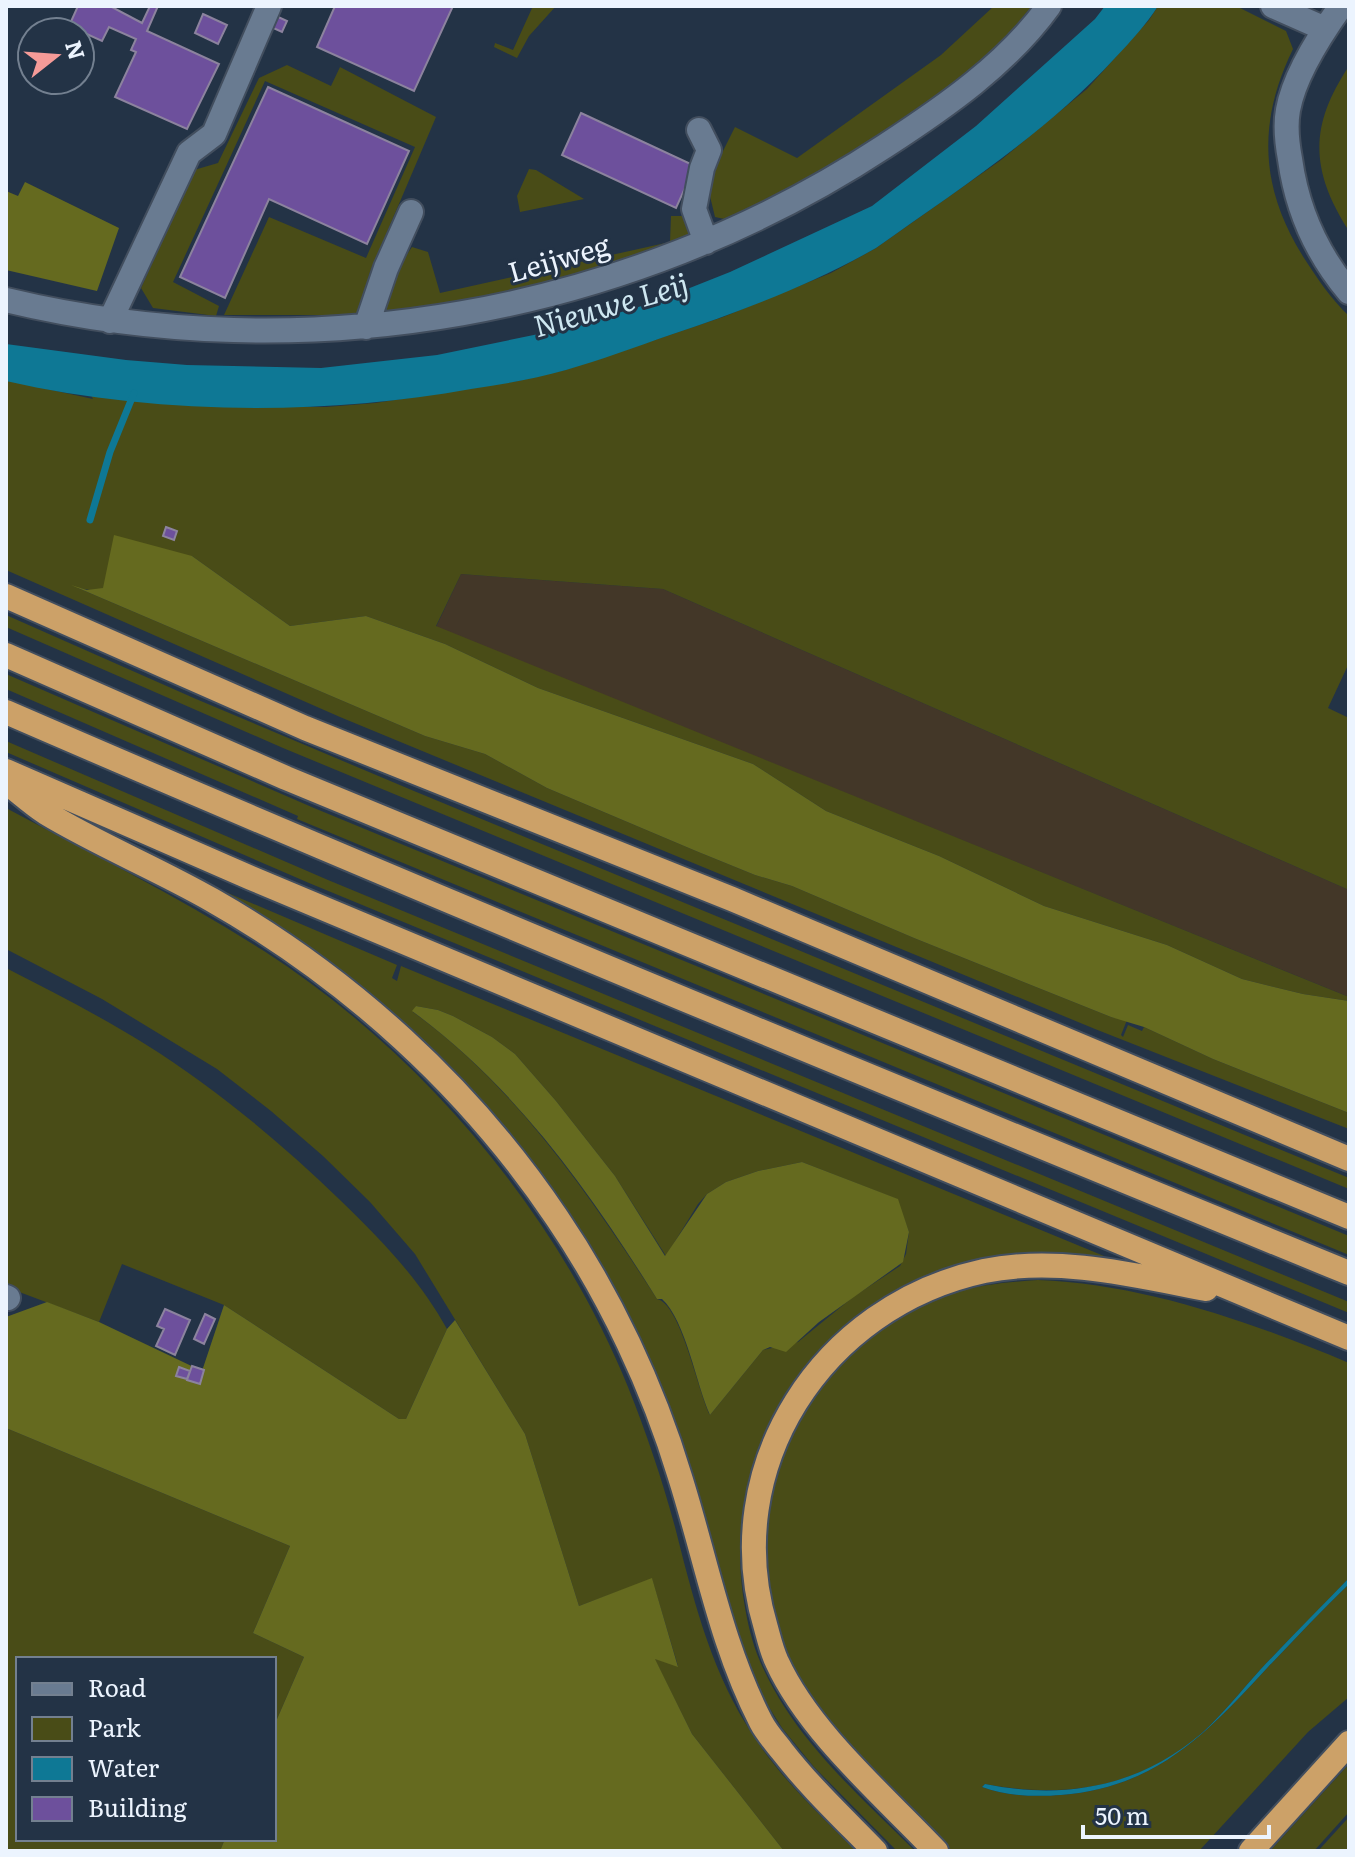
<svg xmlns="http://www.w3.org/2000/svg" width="1355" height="1857" viewBox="0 0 1355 1857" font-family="Literata,serif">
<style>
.industrial{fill:#433728}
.green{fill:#494c17;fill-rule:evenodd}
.forest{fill:#656a1f}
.water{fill:#0e7895}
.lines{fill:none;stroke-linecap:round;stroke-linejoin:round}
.stream{stroke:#0e7895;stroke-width:7}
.building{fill:#6d509c;stroke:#8c839e;stroke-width:2}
.minor-casing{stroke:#424e5e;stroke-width:28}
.highway-casing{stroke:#424e5e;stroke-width:28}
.minor{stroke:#697b91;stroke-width:24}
.highway{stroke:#cca168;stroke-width:24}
.labels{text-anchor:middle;stroke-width:6;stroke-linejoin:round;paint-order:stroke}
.street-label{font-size:28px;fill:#ecf4fe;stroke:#233346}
.water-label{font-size:30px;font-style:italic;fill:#cee7f1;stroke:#233346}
</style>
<rect width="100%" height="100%" fill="#233346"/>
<path class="industrial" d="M 461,574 L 663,589 L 1349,890 L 1349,997 L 436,627 Z"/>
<path class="green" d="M 533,6 L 556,6 L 529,36 L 517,58 L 494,47 L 495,43 L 513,50 Z
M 994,6 L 1032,6 C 1020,20 1009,36 997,49 C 921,124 823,172 729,220 L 715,217 L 708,188 L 714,169 L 735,127 L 797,158 L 941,55 Z
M 1158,6 L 1236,6 L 1286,31 L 1293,49 C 1257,123 1260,188 1304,258 C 1317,278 1331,299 1349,316 L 1349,663 L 1328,708 L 1349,718 L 1349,890 L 663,589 L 461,574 L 436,626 L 1349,997 L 1349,1001 L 1303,994 L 1242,979 L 1167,945 L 1044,906 L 939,856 L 826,811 L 753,764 L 538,688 L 445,644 L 366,616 L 290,626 L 192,556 L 96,591 L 78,588 L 425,736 L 485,754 L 547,788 L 696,851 L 755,875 L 792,886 L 914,938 L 1111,1017 L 1127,1020 L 1121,1035 L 1123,1037 L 1128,1025 L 1142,1031 L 1144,1027 L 1213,1059 L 1349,1113 L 1349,1129 L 1095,1029 L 340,717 L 6,570 L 6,380 L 93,399 L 91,395 L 190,404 L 257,407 L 326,407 L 375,403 L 518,381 L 565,370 L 723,317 L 831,273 L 876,248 L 1001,160 L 1087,89 L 1149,20 Z
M 287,65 L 331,86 L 340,67 L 436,117 L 370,272 L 358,315 L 224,315 L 269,217 L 366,258 L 415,147 L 265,81 L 173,282 L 219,306 L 216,316 L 153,308 L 141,288 L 194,170 L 218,163 L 259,78 Z
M 1349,66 L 1349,231 C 1310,170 1309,126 1349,66 Z
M 529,169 L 536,170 L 584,199 L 520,212 L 517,196 Z
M 671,216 L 682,216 L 690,223 L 688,239 L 534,292 L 386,315 C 384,293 400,264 412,247 L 428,252 L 440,293 L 670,242 Z
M 6,615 L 196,699 L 414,791 L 1349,1178 L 1349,1189 L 283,748 L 6,627 Z
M 6,674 L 314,808 L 1349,1236 L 1349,1255 L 297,819 L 298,816 L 6,689 Z
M 6,741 L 328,880 L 1349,1302 L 1349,1313 L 309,883 L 6,752 Z
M 6,808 C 93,854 181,898 264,951 C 422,1053 557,1212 628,1387 C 646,1432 662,1479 675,1527 C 692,1594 709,1664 746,1724 C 775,1773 816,1811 856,1851 L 784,1851 L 692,1734 L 654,1658 L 678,1666 L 652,1579 L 579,1606 L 525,1434 L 415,1254 L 370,1202 L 323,1156 L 271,1111 L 217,1069 L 102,999 L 6,949 Z
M 221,890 L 397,965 L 392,978 L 397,981 L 401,966 L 1104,1256 L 1103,1259 C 1049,1254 999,1252 947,1269 C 810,1313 723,1453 743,1595 C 746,1615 750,1635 757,1654 C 789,1735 855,1791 915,1851 L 893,1851 L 895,1849 L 814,1767 L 782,1728 L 767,1704 L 752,1674 L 734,1626 L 681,1452 L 508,1138 L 220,894 ZM 416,1006 L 438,1010 L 453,1016 L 492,1037 L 515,1054 L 556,1101 L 615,1176 L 666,1256 L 698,1204 L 707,1194 L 726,1182 L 758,1171 L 802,1162 L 897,1199 L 909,1232 L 906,1254 L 900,1266 L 853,1297 L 798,1342 L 763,1350 L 710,1415 C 698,1392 681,1304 657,1299 C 588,1193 516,1087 413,1012 Z
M 6,968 C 53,992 100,1016 145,1044 C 214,1087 280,1142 339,1199 C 381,1240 418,1277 447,1329 L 406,1419 L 399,1419 L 224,1305 L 122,1264 L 99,1322 L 6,1287 Z
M 1038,1280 C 1144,1284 1251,1322 1349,1363 L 1349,1578 C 1320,1609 1289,1639 1260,1670 C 1241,1691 1223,1714 1202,1733 C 1139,1788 1066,1799 985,1784 L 982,1787 C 1005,1796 1036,1797 1061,1795 C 1157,1787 1206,1734 1268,1667 C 1295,1639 1321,1611 1349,1584 L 1349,1697 L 1308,1732 L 1199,1851 L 952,1851 C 893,1793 826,1738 789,1663 C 777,1640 774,1613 770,1587 C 750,1459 832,1333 954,1293 C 982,1284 1009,1282 1038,1280 Z
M 6,1428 L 290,1546 L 253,1633 L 304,1657 L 274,1726 L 274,1659 L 18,1659 L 18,1839 L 225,1839 L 220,1851 L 6,1851 Z
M 1349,1764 L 1349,1812 L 1314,1851 L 1270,1851 Z
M 1349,1817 L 1349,1851 L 1318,1851 Z"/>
<path class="forest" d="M 25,182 L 119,228 L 97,291 L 6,270 L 6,191 L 18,196 Z
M 114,535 L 192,556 L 290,626 L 366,616 L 445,644 L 538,688 L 753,764 L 826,811 L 939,856 L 1044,906 L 1167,945 L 1242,979 L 1303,994 L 1349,1001 L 1349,1113 L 1213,1059 L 1144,1027 L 1111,1017 L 914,938 L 792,886 L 755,875 L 696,851 L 547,788 L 485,754 L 425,736 L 71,585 L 87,590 L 103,588 Z
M 416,1006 L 438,1010 L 453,1016 L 492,1037 L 515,1054 L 556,1101 L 615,1176 L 665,1256 L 707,1194 L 726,1182 L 758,1171 L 802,1162 L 898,1199 L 909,1232 L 903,1262 L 819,1322 L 786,1352 L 770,1347 L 763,1350 L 710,1415 C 696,1384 686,1321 662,1299 L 657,1299 C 591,1193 515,1086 412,1011 Z
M 47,1302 L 99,1322 L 202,1371 L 224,1305 L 399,1419 L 406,1419 L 447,1329 L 455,1320 L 525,1434 L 579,1606 L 652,1578 L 678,1667 L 655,1659 L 692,1734 L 784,1851 L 220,1851 L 225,1839 L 274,1839 L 274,1726 L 304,1657 L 253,1633 L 290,1546 L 6,1428 L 6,1317 Z"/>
<path class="water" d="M 1105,6 L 1158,6 C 1146,25 1131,41 1115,58 C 1046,133 959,189 876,248 C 811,285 741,311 670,335 C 635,347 601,360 566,370 C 535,379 503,384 471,389 C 321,416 155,415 6,381 L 6,344 L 126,360 L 187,365 L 321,368 L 437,355 L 563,329 L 652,303 L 730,272 L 872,206 L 976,126 L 1095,19 Z
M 1349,1578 L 1349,1584 C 1321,1611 1295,1639 1268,1667 C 1206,1734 1157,1787 1061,1795 C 1036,1797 1005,1796 982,1787 L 985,1784 C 1065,1800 1139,1787 1202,1733 C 1223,1714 1241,1691 1260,1670 C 1289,1639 1319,1609 1349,1578 Z"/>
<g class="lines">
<path class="stream" d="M 90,520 L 110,452 L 134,393"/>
</g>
<path class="building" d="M 78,6 L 110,6 L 142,23 L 150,6 L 158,6 L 147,31 L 219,64 L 187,129 L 115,97 L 136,52 L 131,50 L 136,39 L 109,27 L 102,41 L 69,26 Z
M 335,6 L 453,6 L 414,91 L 317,47 Z
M 203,14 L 227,25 L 218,44 L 195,33 Z
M 276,16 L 287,21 L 282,32 L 271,27 Z
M 268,87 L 409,151 L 367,244 L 269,199 L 225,298 L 180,277 Z
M 581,113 L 695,166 L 676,208 L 562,155 Z
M 166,527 L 177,531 L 174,540 L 163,536 Z
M 165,1309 L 190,1320 L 175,1355 L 156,1346 L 164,1329 L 157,1326 Z
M 205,1314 L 215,1319 L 204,1344 L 194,1339 Z
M 192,1366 L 204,1370 L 200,1384 L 187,1380 Z
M 179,1367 L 190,1371 L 187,1379 L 176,1376 Z"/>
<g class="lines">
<g class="minor-casing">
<path id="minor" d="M 1273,6 L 1325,29
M 1341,6 C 1321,34 1294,76 1288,110 C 1285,126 1287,143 1290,159 C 1297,210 1316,253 1349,292
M 699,130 L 709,150 L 702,168 L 694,209 L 706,242
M 6,300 C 305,372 628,315 885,146 C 945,107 1007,64 1049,6
M 110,321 L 189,153 L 214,134 L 269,6
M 366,327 L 386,268 L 411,212
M 6,1297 L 8,1298"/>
</g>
<g class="highway-casing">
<path id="highway" d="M 6,596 L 305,728 L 732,899 L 1349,1159
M 6,655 L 286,778 L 1349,1217
M 6,712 C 451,905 900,1089 1349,1273
M 6,771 L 251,878 L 1349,1338
M 6,782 C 19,792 32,804 46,813 C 99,845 158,869 212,900 C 349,978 469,1087 557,1218 C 610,1296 653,1387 680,1477 C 706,1559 721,1645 761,1722 C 766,1732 775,1742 782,1751 C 810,1787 843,1818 875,1851
M 936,1851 C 883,1795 809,1732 777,1662 C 772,1652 769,1639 766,1628 C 717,1467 822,1306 984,1271 C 1057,1256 1134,1275 1206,1289
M 1251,1851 L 1349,1743"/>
</g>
<use href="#minor" class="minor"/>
<use href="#highway" class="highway"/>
</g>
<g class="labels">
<g class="street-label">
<text transform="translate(559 259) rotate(-16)" y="10">Leijweg</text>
</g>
<g class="water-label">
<text transform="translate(611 306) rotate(-16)" y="10">Nieuwe Leij</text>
</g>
</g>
<rect width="1355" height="1857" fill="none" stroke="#ecf4fe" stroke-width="16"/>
<rect x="16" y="1657" width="260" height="184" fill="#233346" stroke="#738090" stroke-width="2"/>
<rect x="32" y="1683" width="40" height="12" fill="#697b91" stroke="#738090" stroke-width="2"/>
<text x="88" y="1697" font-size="24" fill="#ecf4fe">Road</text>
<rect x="32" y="1717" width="40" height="24" fill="#494c17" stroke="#738090" stroke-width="2"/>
<text x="88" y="1737" font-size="24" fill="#ecf4fe">Park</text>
<rect x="32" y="1757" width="40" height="24" fill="#0e7895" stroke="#738090" stroke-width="2"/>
<text x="88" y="1777" font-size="24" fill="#ecf4fe">Water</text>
<rect x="32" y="1797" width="40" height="24" fill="#6d509c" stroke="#738090" stroke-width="2"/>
<text x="88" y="1817" font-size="24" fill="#ecf4fe">Building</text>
<g transform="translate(56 56) rotate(73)"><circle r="38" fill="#233346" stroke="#738090" stroke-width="2"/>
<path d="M0-6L14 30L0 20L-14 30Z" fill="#f59b98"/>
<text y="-12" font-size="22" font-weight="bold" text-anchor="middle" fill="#ecf4fe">N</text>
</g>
<path d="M1083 1825v12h186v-12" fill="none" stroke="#ecf4fe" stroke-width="4"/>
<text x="1095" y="1825" font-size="24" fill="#ecf4fe" stroke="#233346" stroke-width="6" paint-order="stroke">50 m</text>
</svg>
